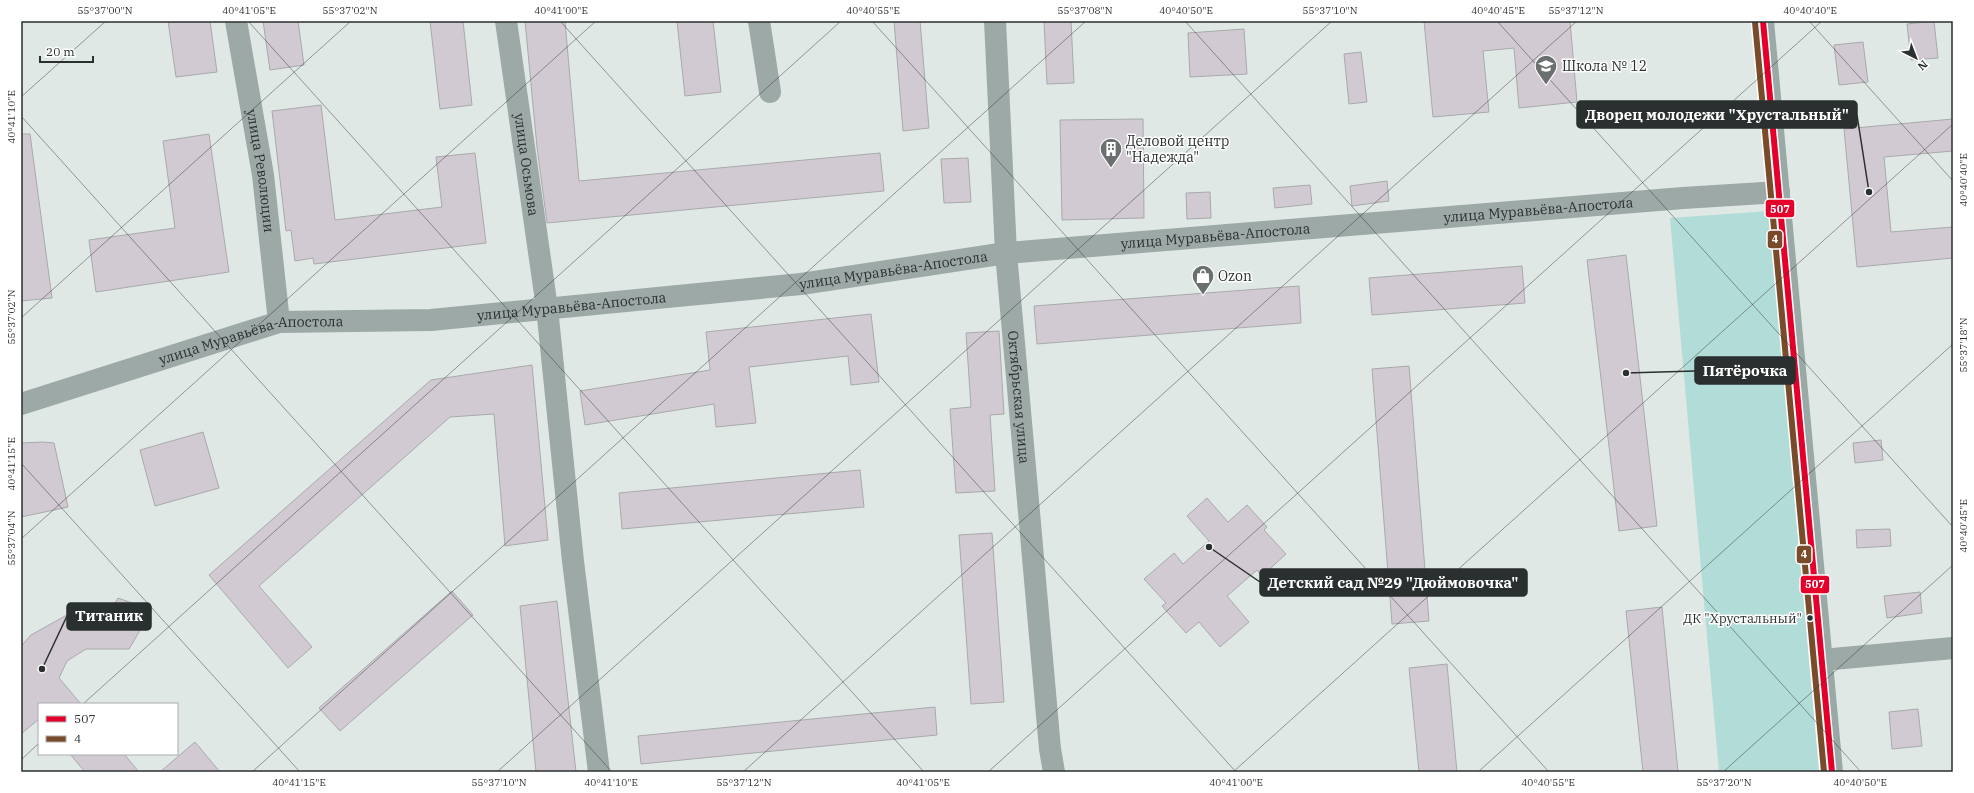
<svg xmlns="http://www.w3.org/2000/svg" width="1974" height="793" viewBox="0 0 1974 793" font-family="'IBM Plex Serif',serif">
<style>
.green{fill:#b2dcd7}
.building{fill:#d2cad2;stroke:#a8aaaa}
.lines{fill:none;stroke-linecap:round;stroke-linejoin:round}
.minor{stroke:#9ca9a7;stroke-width:22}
.major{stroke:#99a9a6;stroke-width:22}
.bus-1-casing{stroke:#fff;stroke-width:9}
.bus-2-casing{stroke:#fff;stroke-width:9}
.bus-1{stroke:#e4002b;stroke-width:6}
.bus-2{stroke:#7a4b2a;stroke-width:6}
.ticks{fill:none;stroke:#2a2f2f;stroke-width:1;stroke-opacity:0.45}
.bus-dot{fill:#2a2f2f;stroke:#fff;stroke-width:1.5}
.labels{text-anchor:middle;stroke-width:3;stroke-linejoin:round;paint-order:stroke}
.bus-label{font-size:13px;fill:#2a2f2f;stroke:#fff;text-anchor:end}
.poi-label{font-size:14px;fill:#2a2f2f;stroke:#fff;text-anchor:start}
.street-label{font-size:14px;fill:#2a2f2f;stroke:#fff}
.leader{fill:none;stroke:#2a2f2f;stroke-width:1.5}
.callout-dot{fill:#2a2f2f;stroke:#fff;stroke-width:1.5}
.callout{fill:#2a2f2f;stroke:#2a2f2f;stroke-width:1.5}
.callout-label{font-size:15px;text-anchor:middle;font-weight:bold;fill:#fff}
.line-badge{stroke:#fff;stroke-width:1.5}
.badge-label{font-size:11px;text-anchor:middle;font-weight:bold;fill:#fff}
.neatline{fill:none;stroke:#2a2f2f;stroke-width:1.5}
.ticks-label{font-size:10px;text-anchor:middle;fill:#2a2f2f}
</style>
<rect width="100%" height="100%" fill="#e0e8e6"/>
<path class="green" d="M 1769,211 L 1819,772 L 1719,772 L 1670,218 Z"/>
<path class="building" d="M 168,21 L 210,21 L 217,72 L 176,77 Z
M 263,21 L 298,21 L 304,65 L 270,70 Z
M 430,21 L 463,21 L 472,105 L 440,109 Z
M 525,21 L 565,21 L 579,181 L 880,153 L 884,191 L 547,223 L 537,147 Z
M 677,21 L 713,21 L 721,92 L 685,96 Z
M 894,21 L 920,21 L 929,128 L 903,131 Z
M 1044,21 L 1071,21 L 1074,83 L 1047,84 Z
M 1424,21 L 1570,21 L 1577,102 L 1519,108 L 1514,48 L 1483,51 L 1489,112 L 1433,117 Z
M 1934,21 L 1938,58 L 1911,60 L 1907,24 Z
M 1244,29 L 1247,74 L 1190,77 L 1188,33 Z
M 1863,42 L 1868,82 L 1839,85 L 1834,45 Z
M 1361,52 L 1367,102 L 1349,104 L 1344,54 Z
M 321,105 L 335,220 L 442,207 L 436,157 L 475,153 L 486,243 L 314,264 L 313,258 L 295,261 L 291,230 L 286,231 L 272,111 Z
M 1143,119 L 1144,218 L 1062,220 L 1060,120 Z
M 1953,119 L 1953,151 L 1884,157 L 1891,232 L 1953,227 L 1953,258 L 1857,267 L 1844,129 Z
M 21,134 L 30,134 L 52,298 L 21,301 Z
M 209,134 L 229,272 L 96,292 L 89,240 L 175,228 L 163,141 Z
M 968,158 L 971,202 L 944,203 L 941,159 Z
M 1387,181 L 1389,201 L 1352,206 L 1350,186 Z
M 1310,185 L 1312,204 L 1275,208 L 1273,188 Z
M 1210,192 L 1211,218 L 1187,219 L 1186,193 Z
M 1626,255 L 1657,526 L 1619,531 L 1587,260 Z
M 1522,266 L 1525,303 L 1372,315 L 1369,278 Z
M 1299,286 L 1301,323 L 1037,344 L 1034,306 Z
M 871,314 L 879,382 L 851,385 L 848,356 L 749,367 L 756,423 L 716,427 L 714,404 L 585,425 L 580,391 L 710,370 L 706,332 Z
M 999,331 L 1004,414 L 990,415 L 995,491 L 956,493 L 950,409 L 971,407 L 966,333 Z
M 532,365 L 548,540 L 505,546 L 494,414 L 450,417 L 259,586 L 312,647 L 288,668 L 209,575 L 431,380 Z
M 1409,366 L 1429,621 L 1392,624 L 1372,369 Z
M 203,432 L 219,488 L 155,506 L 140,450 Z
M 1881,440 L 1883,460 L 1855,463 L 1853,443 Z
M 43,442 L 54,443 L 68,507 L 21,517 L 21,443 Z
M 860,470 L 864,507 L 622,529 L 619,493 Z
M 1207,498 L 1228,522 L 1247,505 L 1267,527 L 1264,530 L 1286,554 L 1262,576 L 1257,570 L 1227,596 L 1249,622 L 1220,647 L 1199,622 L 1186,633 L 1162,606 L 1166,603 L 1144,579 L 1174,553 L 1183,564 L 1209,541 L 1187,516 Z
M 1890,529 L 1891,546 L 1857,548 L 1856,530 Z
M 992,533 L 1004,702 L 971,704 L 959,535 Z
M 452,591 L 473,615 L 340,731 L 319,708 Z
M 1920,592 L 1922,613 L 1887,618 L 1884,596 Z
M 118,598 L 152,610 L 129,649 L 86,649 L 67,661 L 59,678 L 81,704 L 39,704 L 39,719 L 21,734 L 21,646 L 31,635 L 74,611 L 113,607 Z
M 557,601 L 576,772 L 536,772 L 520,606 Z
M 1662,607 L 1678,772 L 1643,772 L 1626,611 Z
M 1447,664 L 1457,772 L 1419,772 L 1409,668 Z
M 935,707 L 937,735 L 641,764 L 638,736 Z
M 1918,709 L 1922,746 L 1892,749 L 1889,712 Z
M 195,742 L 220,772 L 160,772 Z
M 70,754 L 124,754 L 139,772 L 85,772 Z"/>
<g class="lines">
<g class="minor">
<path id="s1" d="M 236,21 L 263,175 L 279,322"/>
<path id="s2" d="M 506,21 L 547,308 L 573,561 L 599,772"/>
<path d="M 759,21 L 770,92"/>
<path id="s3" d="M 995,21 L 1006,253 L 1050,749 L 1054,772"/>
<path id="s4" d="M 21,404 L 279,322 L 431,320 L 801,284 L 1006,253 L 1683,198 L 1779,192"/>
<path d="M 1822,660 L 1953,648"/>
</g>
<path class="major" d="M 1763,21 L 1832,772"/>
<g class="bus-1-casing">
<path id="bus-1" d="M 1763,21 L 1832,772"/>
</g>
<g class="bus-2-casing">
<path id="bus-2" d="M 1755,22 L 1824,772"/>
</g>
<use href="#bus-1" class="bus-1"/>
<use href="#bus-2" class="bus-2"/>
</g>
<path class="ticks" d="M 248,21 L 924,772M 560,21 L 1236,772M 872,21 L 1549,772M 1185,21 L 1861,772M 1497,21 L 1953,527M 1809,21 L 1953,181M 21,97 L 106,21M 21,116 L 612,772M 21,318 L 351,21M 21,463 L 300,772M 21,539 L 596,21M 83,704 L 841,21M 21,760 L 39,743M 252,772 L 1086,21M 497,772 L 1332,21M 743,772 L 1577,21M 988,772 L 1822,21M 1233,772 L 1953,124M 1478,772 L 1953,344M 1723,772 L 1953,565"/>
<defs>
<g id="school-pin" transform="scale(1.15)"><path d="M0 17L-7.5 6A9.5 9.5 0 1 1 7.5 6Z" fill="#6a706f" stroke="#fff"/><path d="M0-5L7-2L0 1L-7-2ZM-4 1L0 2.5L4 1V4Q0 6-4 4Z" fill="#fff"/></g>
<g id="building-pin" transform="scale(1.15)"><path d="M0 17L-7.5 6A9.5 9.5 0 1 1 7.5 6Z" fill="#6a706f" stroke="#fff"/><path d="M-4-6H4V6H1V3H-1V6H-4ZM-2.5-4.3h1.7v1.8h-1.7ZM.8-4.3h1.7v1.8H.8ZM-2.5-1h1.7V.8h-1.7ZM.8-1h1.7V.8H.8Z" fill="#fff"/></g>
<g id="shop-pin" transform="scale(1.15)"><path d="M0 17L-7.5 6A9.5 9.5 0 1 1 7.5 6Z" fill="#6a706f" stroke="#fff"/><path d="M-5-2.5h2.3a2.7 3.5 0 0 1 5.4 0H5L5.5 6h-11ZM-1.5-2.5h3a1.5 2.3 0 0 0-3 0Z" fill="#fff"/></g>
</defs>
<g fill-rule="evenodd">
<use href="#school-pin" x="1546" y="66"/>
<use href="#building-pin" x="1111" y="149"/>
<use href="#shop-pin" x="1203" y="276"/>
</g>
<circle class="bus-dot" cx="1810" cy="618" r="3.5"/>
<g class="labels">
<g class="bus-label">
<text x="1802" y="623">ДК "Хрустальный"</text>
</g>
<g class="poi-label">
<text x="1562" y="71">Школа № 12</text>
<text x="1126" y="146">Деловой центр<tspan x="1126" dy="16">"Надежда"</tspan></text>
<text x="1218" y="281">Ozon</text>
</g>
<g class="street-label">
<text dy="5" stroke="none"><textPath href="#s2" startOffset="145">улица Осьмова</textPath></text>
<text dy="5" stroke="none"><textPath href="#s1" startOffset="152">улица Революции</textPath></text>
<text dy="5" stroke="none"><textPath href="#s4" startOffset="1536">улица Муравьёва-Апостола</textPath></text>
<text dy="5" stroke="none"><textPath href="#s4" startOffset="1212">улица Муравьёва-Апостола</textPath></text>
<text dy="5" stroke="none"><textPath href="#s4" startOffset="888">улица Муравьёва-Апостола</textPath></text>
<text dy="5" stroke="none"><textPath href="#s4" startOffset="564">улица Муравьёва-Апостола</textPath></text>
<text dy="5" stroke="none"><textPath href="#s4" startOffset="240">улица Муравьёва-Апостола</textPath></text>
<text dy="5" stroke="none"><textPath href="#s3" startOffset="377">Октябрьская улица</textPath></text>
</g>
</g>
<path class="leader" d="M1869 192L1857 115M1626 373L1695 371M1209 547L1260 582M42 669L67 616"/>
<g class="callout-dot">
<circle cx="1869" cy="192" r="4"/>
<circle cx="1626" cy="373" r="4"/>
<circle cx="1209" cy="547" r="4"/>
<circle cx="42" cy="669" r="4"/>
</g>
<g class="callout">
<rect x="1577" y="101" width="280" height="27" rx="4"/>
<rect x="1695" y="357" width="100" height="27" rx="4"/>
<rect x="1260" y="569" width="267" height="27" rx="4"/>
<rect x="67" y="603" width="84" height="27" rx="4"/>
</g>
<g class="callout-label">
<text x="1717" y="120">Дворец молодежи "Хрустальный"</text>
<text x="1745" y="376">Пятёрочка</text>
<text x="1393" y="588">Детский сад №29 "Дюймовочка"</text>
<text x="109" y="621">Титаник</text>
</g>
<g class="line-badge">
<rect x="1765" y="199" width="30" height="19" rx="4" fill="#e4002b"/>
<rect x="1767" y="230" width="16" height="19" rx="4" fill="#7a4b2a"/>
<rect x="1796" y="545" width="16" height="19" rx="4" fill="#7a4b2a"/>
<rect x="1800" y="575" width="30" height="19" rx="4" fill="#e4002b"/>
</g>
<g class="badge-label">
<text x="1780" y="213">507</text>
<text x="1775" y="243">4</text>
<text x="1804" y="558">4</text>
<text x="1815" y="588">507</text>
</g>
<rect width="1974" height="793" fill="none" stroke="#ffffff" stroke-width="44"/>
<rect x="38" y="703" width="140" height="52" fill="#ffffff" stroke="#aaacac"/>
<rect x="46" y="716" width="20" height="6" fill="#e4002b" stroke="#aaacac"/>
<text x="74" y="723" font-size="12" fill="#2a2f2f">507</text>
<rect x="46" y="736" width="20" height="6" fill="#7a4b2a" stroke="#aaacac"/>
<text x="74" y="743" font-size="12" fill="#2a2f2f">4</text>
<g transform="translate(1916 58) rotate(138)" stroke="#ffffff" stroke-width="3" paint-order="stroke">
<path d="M0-3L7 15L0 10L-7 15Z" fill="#2a2f2f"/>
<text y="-6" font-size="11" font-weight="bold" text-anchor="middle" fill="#2a2f2f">N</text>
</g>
<path d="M40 56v6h53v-6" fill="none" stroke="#2a2f2f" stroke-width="2"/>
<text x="46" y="56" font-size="12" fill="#2a2f2f" stroke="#ffffff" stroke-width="3" paint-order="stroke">20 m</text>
<rect x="22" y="22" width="1930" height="749" class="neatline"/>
<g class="ticks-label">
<text x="105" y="14">55°37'00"N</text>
<text x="249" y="14">40°41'05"E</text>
<text x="350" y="14">55°37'02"N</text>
<text x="561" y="14">40°41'00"E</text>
<text x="873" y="14">40°40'55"E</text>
<text x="1085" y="14">55°37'08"N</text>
<text x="1186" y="14">40°40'50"E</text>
<text x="1330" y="14">55°37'10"N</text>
<text x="1498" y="14">40°40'45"E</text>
<text x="1576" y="14">55°37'12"N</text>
<text x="1810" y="14">40°40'40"E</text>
<text transform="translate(11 117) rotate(-90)" y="4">40°41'10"E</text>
<text transform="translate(1963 180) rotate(-90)" y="4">40°40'40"E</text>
<text transform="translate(11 317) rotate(-90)" y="4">55°37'02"N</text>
<text transform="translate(1963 345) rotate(-90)" y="4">55°37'18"N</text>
<text transform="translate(11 464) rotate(-90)" y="4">40°41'15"E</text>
<text transform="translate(1963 526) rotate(-90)" y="4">40°40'45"E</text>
<text transform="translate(11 538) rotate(-90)" y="4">55°37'04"N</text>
<text x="299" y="786">40°41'15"E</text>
<text x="499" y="786">55°37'10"N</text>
<text x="611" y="786">40°41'10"E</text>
<text x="744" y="786">55°37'12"N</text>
<text x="923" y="786">40°41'05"E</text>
<text x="1236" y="786">40°41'00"E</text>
<text x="1548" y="786">40°40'55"E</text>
<text x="1724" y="786">55°37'20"N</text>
<text x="1860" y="786">40°40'50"E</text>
</g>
</svg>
